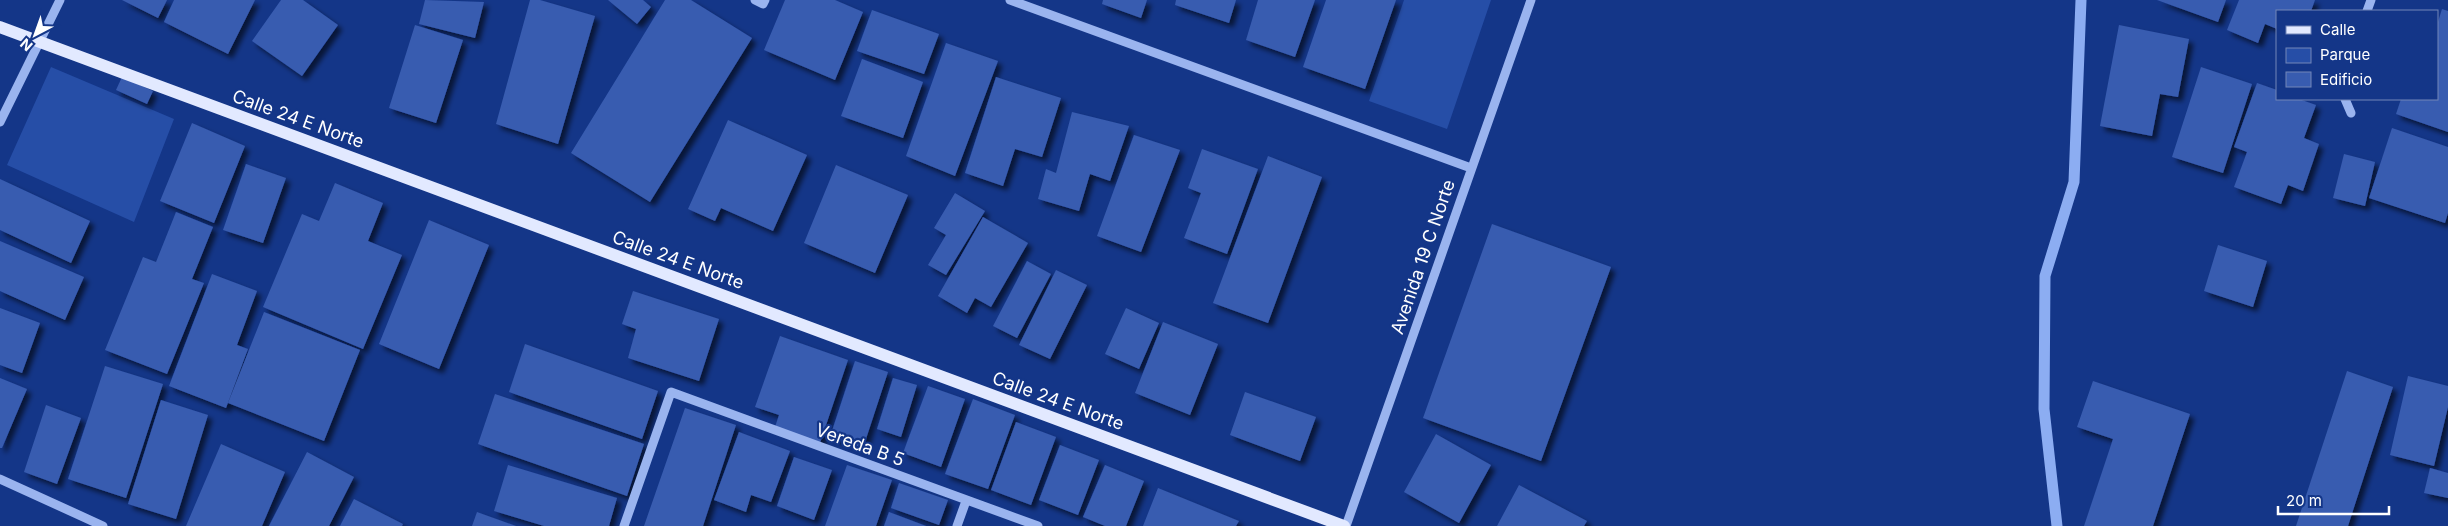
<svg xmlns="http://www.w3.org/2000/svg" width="2448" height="526" viewBox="0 0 2448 526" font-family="Inter,sans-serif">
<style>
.green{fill:#264ea7}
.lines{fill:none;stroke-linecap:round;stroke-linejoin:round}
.stream{stroke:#8cadf2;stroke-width:11}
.building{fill:#385cb0;filter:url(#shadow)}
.minor{stroke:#9ab4ef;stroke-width:9}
.major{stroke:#e2e9ff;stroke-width:12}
.labels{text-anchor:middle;stroke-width:4.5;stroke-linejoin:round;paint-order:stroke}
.street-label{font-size:18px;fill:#fff;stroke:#143688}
</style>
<defs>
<filter id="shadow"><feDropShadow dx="4.5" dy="4.5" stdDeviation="2.5" flood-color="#0009"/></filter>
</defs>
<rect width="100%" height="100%" fill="#143688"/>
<path class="green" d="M 1404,0 L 1491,0 L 1447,129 L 1369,101 Z
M 51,67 L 174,119 L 134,222 L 7,165 Z"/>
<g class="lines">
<path class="stream" d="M 2057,526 L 2044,409 L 2045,276 L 2074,182 L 2081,0"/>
</g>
<path class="building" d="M 122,0 L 167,0 L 158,18 Z
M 174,0 L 255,0 L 228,54 L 164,22 Z
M 281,0 L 303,0 L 338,25 L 302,76 L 252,41 Z
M 425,0 L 484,2 L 475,38 L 419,24 Z
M 530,0 L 540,0 L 595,16 L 558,144 L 496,124 Z
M 608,0 L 643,0 L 651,7 L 637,24 Z
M 665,0 L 691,0 L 752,38 L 650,202 L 571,153 Z
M 785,0 L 835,0 L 863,12 L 835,80 L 764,50 Z
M 1103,0 L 1147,0 L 1141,18 L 1102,4 Z
M 1176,0 L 1236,0 L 1229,23 L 1175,5 Z
M 1258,0 L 1315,0 L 1295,57 L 1246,40 Z
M 1326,0 L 1396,0 L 1365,89 L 1303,67 Z
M 2157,0 L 2226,0 L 2218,22 Z
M 2239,0 L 2315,0 L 2311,11 L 2277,11 L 2277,29 L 2265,24 L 2258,43 L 2227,30 Z
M 2442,9 L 2448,11 L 2448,132 L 2396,114 L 2401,99 L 2437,99 L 2437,25 Z
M 872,10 L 939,34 L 924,74 L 857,51 Z
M 415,25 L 463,40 L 436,123 L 389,108 Z
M 2119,25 L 2189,39 L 2178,97 L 2160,94 L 2152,136 L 2100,126 Z
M 946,43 L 998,61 L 955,176 L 906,156 Z
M 862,59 L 923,82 L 903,138 L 841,116 Z
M 2201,67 L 2252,84 L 2223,173 L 2172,157 Z
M 122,77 L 153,91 L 147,104 L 116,90 Z
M 996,77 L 1061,98 L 1042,157 L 1015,149 L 1003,186 L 965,173 Z
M 2257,83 L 2277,90 L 2277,99 L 2299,99 L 2316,105 L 2304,138 L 2319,144 L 2303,191 L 2288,185 L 2281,204 L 2234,187 L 2247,152 L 2234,147 Z
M 1072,112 L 1129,126 L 1110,181 L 1090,174 L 1079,211 L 1038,199 L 1046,169 L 1056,173 Z
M 728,120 L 807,155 L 773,231 L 721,208 L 715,221 L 688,209 Z
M 192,123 L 245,146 L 214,223 L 160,201 Z
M 2392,128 L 2448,147 L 2448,213 L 2445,223 L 2369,198 Z
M 1134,135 L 1180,150 L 1141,252 L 1097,236 Z
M 1202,149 L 1258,169 L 1227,254 L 1184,238 L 1201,193 L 1188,188 Z
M 2344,154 L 2375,162 L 2365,206 L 2333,198 Z
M 1268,156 L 1322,177 L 1268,323 L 1213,303 Z
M 246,164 L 286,178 L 263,243 L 223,230 Z
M 836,165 L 908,195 L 875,273 L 804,243 Z
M 0,179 L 90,221 L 71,263 L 0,230 Z
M 335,183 L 383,203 L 368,241 L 402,255 L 363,349 L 263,307 L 302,214 L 319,221 Z
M 955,193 L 985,211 L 946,275 L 928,265 L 946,235 L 934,228 Z
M 176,212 L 213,227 L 192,279 L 204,283 L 167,374 L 105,350 L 143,257 L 156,262 Z
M 983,217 L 1028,243 L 991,307 L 975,298 L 967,313 L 938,296 Z
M 429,220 L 489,245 L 439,369 L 379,344 Z
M 1492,224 L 1611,267 L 1541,461 L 1423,418 Z
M 0,241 L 84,277 L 65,320 L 0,291 Z
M 2218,245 L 2267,261 L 2253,307 L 2204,291 Z
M 1027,261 L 1051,274 L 1017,338 L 993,326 Z
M 1056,270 L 1087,285 L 1050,359 L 1019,345 Z
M 212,274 L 257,291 L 237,345 L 248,349 L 226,408 L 169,386 Z
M 633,291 L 719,319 L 699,381 L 628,358 L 636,329 L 622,324 Z
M 0,308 L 40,323 L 22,373 L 0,365 Z
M 1126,308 L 1159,323 L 1139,369 L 1105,354 Z
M 264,312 L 360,350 L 324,441 L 228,403 Z
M 1163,322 L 1218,344 L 1190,415 L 1135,393 Z
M 780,336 L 848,360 L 820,443 L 775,427 L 779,415 L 755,407 Z
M 525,344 L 658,391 L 642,439 L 509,392 Z
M 855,361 L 888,372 L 863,448 L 830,437 Z
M 105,366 L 163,384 L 126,498 L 68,479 Z
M 2347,371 L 2393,387 L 2348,526 L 2296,526 Z
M 2408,376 L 2448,386 L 2448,407 L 2434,466 L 2390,455 Z
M 0,378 L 27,389 L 2,448 L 0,448 Z
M 893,378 L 917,385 L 901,437 L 877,429 Z
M 2093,381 L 2190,414 L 2153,526 L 2084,526 L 2113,439 L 2077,427 Z
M 928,386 L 965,399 L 941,467 L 903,453 Z
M 1245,392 L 1316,417 L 1300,461 L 1230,435 Z
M 495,394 L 644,444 L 627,496 L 478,444 Z
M 973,399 L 1015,415 L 988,489 L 945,474 Z
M 161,400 L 208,415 L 176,519 L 128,504 Z
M 46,405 L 81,418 L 57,484 L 24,472 Z
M 685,408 L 736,425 L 703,526 L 644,526 Z
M 1016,422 L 1056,437 L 1031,505 L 991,490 Z
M 739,432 L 790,451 L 771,502 L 751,495 L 746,512 L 714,500 Z
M 1436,434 L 1491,465 L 1459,523 L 1404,492 Z
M 221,444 L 285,472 L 262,526 L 186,526 Z
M 1060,445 L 1099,460 L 1078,515 L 1039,500 Z
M 307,452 L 354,477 L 329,526 L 269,526 Z
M 794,457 L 832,470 L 814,520 L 777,506 Z
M 508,465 L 617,498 L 609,526 L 544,526 L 494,511 Z
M 847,465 L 892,480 L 876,526 L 825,526 Z
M 1105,465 L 1144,481 L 1126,526 L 1105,526 L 1083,517 Z
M 2430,468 L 2448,473 L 2448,498 L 2424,493 Z
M 899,483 L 948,500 L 939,525 L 891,508 Z
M 1519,485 L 1587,521 L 1584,526 L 1497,526 Z
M 1158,488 L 1239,521 L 1236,526 L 1143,526 Z
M 354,499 L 403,524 L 402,526 L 340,526 Z
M 477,512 L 516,526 L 472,526 Z
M 889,512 L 926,526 L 884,526 Z"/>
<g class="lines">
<path class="minor" d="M 755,0 L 763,4 L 765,0
M 1010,0 L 1471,168
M 2367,11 L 2371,0
M 2345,99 L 2351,113
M 0,122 L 60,0
M 0,479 L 103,526
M 624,526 L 671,392 L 1038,526
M 957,526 L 966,501
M 1346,526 L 1531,0"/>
<path class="major" d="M 0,27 L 1344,526"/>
</g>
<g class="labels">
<g class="street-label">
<text transform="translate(298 119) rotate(20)" y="6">Calle 24 E Norte</text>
<text transform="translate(1423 257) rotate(-71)" y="6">Avenida 19 C Norte</text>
<text transform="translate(678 260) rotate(20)" y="6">Calle 24 E Norte</text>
<text transform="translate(1058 401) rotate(20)" y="6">Calle 24 E Norte</text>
<text transform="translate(860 445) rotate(20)" y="6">Vereda B 5</text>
</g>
</g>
<rect x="2276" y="10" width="162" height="90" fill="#143688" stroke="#7286b8"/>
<rect x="2286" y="26" width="25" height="8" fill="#e2e9ff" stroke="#7286b8"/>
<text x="2320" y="35" font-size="15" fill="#ffffff">Calle</text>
<rect x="2286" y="48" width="25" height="15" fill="#264ea7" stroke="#7286b8"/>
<text x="2320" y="60" font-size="15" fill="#ffffff">Parque</text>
<rect x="2286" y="72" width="25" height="15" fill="#385cb0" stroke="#7286b8"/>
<text x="2320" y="85" font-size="15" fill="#ffffff">Edificio</text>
<g transform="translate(35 35) rotate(221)" stroke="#143688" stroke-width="4" paint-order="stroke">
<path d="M0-4L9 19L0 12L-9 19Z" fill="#ffffff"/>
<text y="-8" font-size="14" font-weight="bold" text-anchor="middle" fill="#ffffff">N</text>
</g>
<path d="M2278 506v8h111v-8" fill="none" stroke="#ffffff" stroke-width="2.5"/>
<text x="2286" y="506" font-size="15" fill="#ffffff" stroke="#143688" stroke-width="4" paint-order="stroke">20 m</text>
</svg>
